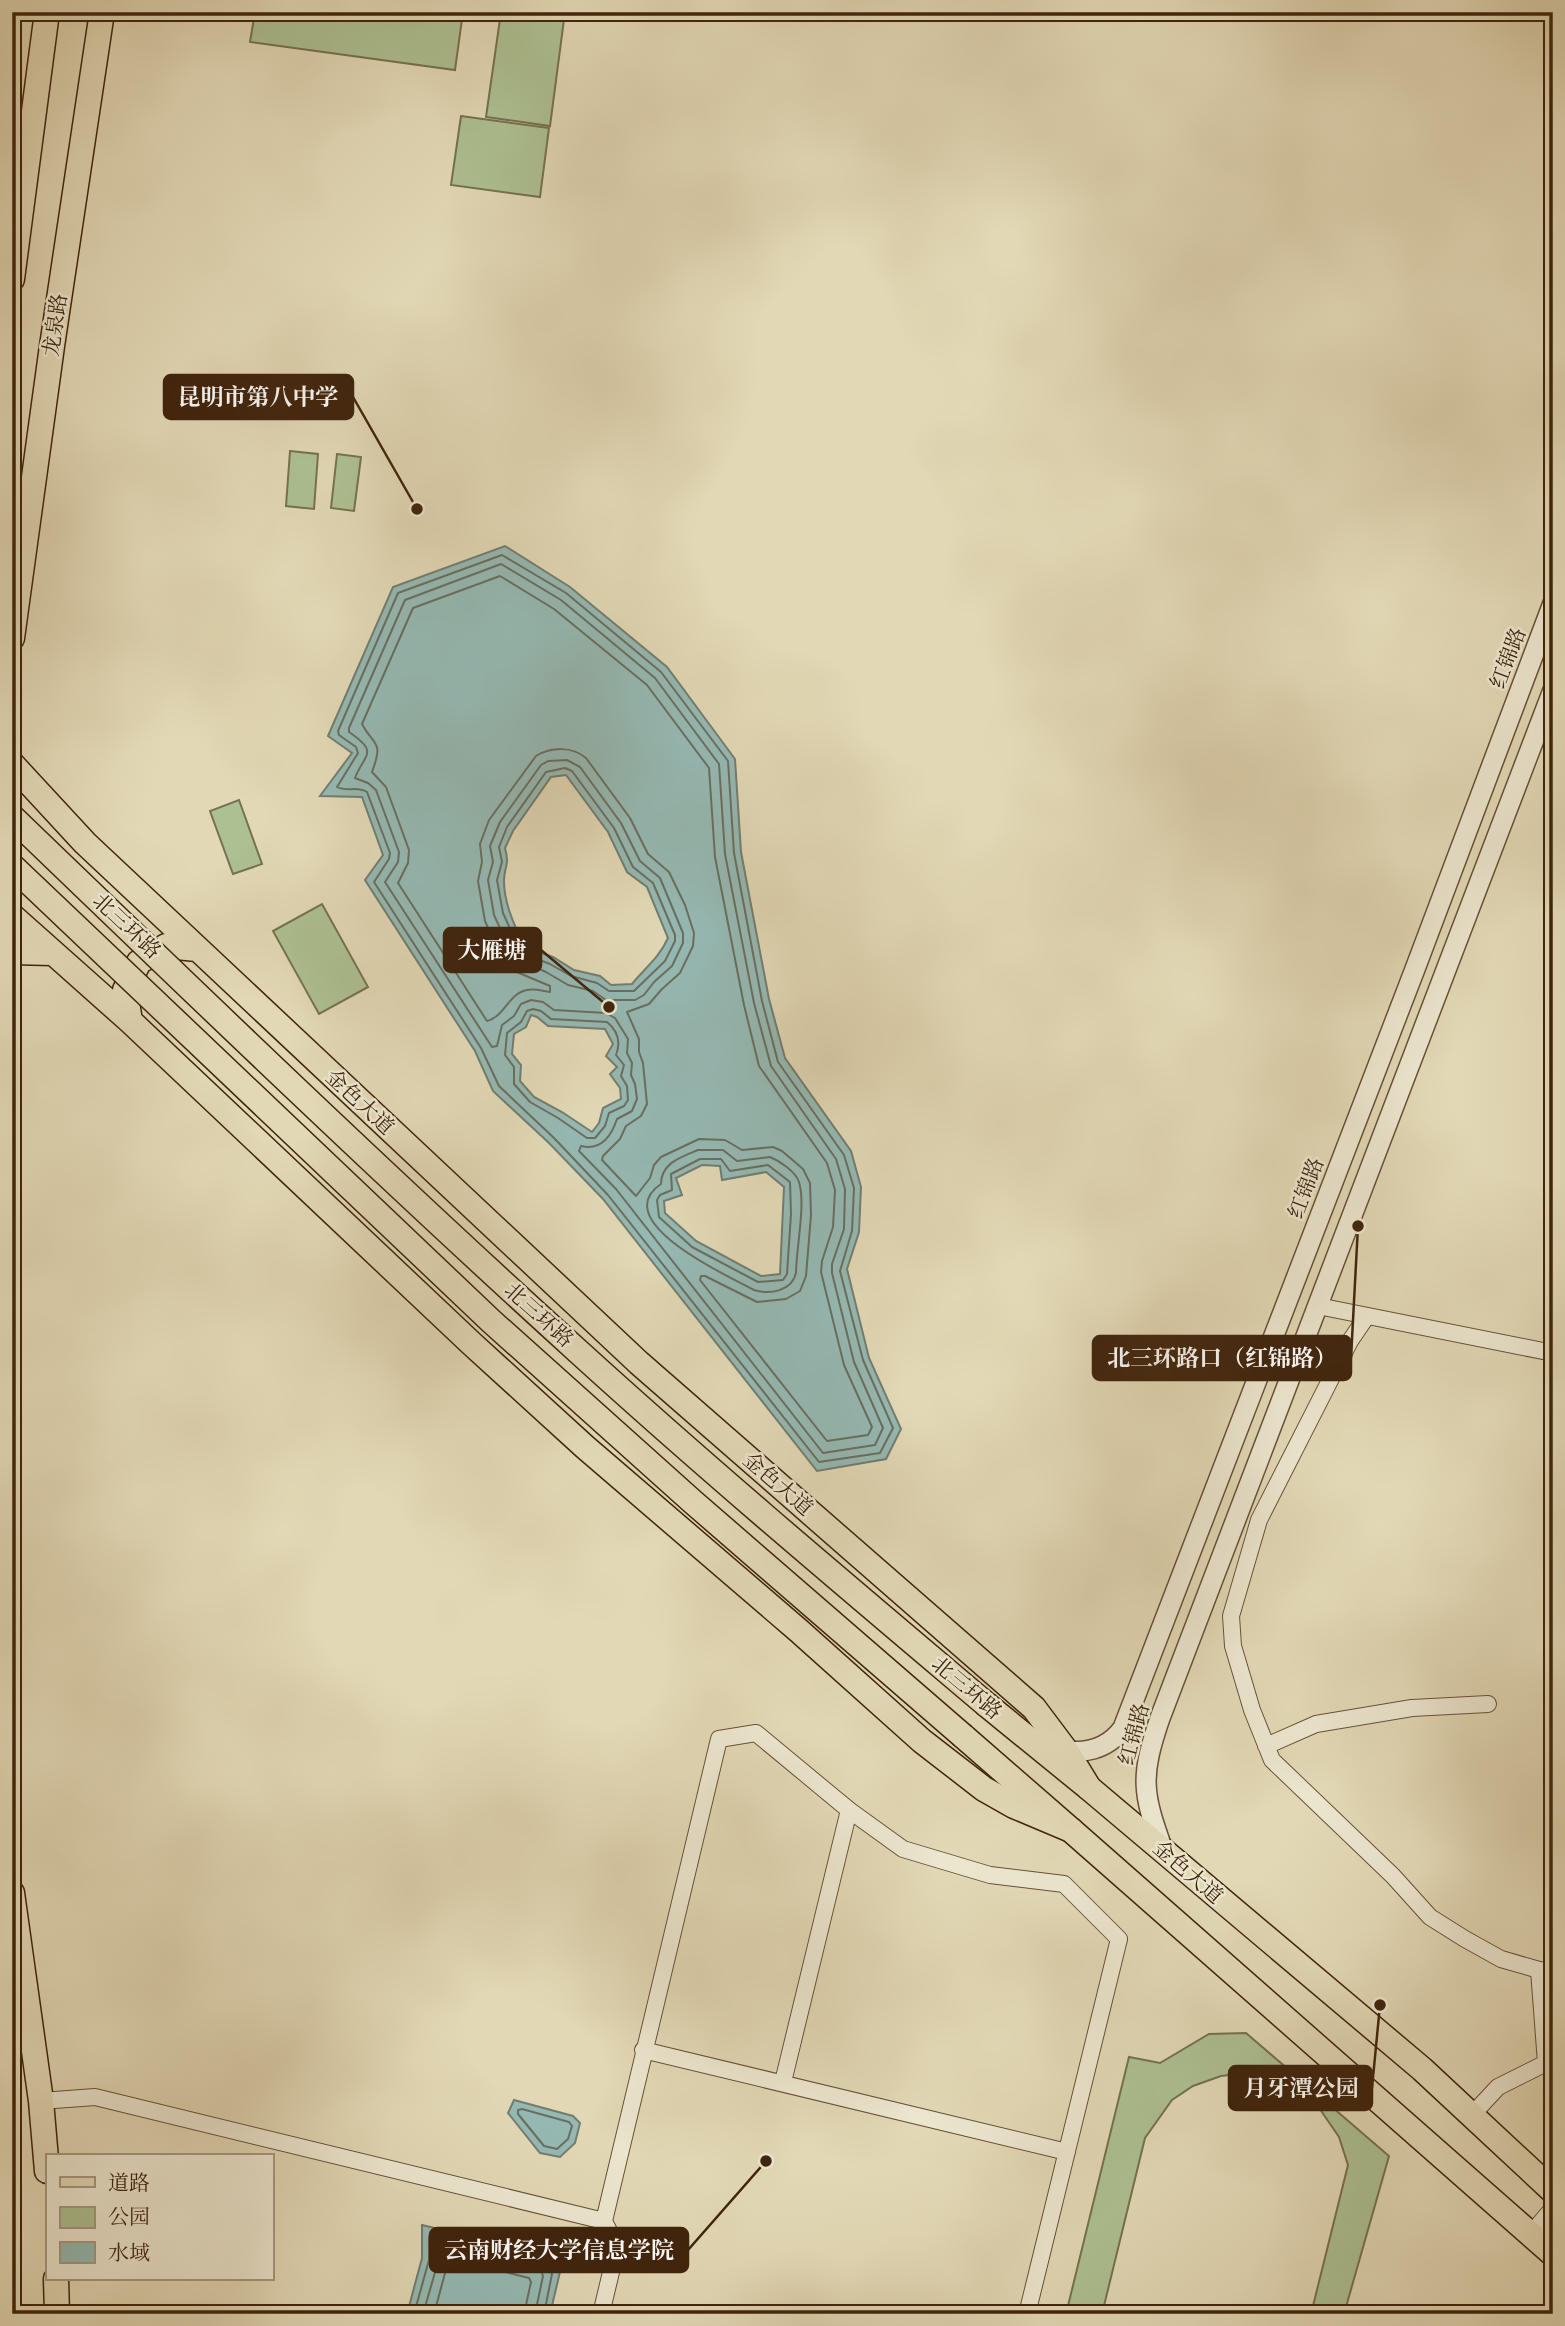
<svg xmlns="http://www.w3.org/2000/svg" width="1565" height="2326" viewBox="0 0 1565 2326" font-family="'Old Standard TT','Noto Serif SC',serif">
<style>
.green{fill:#adc092;stroke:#767250;stroke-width:2}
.water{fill:#95b9b3;stroke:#737d71;stroke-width:2;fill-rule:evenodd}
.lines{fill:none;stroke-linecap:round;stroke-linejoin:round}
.shore{stroke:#6a6e60;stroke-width:2}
.minor-casing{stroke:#685137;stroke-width:18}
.tertiary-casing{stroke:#685137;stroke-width:22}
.primary-casing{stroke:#3f240d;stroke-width:27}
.trunk-casing{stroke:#3f240d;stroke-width:27}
.minor{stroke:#ece6cf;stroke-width:16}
.tertiary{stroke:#ece6cf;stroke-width:19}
.primary{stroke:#e2d8b5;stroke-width:24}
.trunk{stroke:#e2d8b5;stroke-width:24}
.trunk-bridge-casing{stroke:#3f240d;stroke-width:27;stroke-linecap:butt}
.trunk-bridge{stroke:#e2d8b5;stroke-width:24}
.labels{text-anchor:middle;stroke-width:5;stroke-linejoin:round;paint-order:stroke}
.street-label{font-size:21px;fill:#3f240d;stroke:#ece6cf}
.leader{fill:none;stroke:#3f240d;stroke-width:2.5}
.callout-dot{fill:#3f240d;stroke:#ece6cf;stroke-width:2.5}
.callout{fill:#3f240d;stroke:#3f240d;stroke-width:2.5}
.callout-label{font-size:23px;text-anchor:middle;font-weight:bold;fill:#fff}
</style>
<rect width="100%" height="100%" fill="#e2d8b5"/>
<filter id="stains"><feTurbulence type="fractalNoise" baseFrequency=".00286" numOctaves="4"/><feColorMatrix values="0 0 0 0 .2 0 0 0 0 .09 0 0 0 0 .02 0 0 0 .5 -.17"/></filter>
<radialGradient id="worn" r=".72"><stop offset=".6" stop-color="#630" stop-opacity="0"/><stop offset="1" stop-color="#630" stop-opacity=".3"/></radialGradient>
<path class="green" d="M 255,12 L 463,12 L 455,70 L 250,42 Z
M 501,12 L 565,12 L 550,126 L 486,117 Z
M 461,116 L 549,128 L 540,197 L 451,185 Z
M 290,451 L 318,454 L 314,509 L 286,506 Z
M 337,454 L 361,457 L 354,511 L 331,508 Z
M 239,800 L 262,864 L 233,874 L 210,811 Z
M 322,904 L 368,987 L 319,1014 L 273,931 Z
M 1246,2033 L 1389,2156 L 1344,2314 L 1311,2314 L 1348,2165 L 1339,2137 L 1315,2102 L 1289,2081 L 1255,2072 L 1221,2076 L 1193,2086 L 1172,2100 L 1145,2138 L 1102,2314 L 1066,2314 L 1129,2057 L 1160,2063 L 1209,2034 Z"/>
<path class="water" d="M 505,546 L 570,587 L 667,667 L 735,759 L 741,852 L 769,999 L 785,1058 L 851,1151 L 861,1187 L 859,1232 L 847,1269 L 869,1358 L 901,1429 L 886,1459 L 817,1471 L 603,1199 L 549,1143 L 493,1091 L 475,1051 L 365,880 L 383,855 L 362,797 L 320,796 L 352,753 L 328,736 L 393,587 ZM 566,775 L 608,832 L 627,872 L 647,887 L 668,938 C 659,958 646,967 632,984 L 611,985 L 600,976 L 574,970 L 553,957 L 524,947 C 515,926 504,904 504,881 C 504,866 510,866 505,848 L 513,831 L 551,777 ZM 531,1015 L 537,1017 L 548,1026 L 605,1029 L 613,1044 L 606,1056 L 617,1067 L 610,1074 L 620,1088 L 621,1099 L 603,1108 L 599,1123 L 592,1132 L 562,1112 L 534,1097 L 520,1081 L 521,1065 L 512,1054 L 514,1034 L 526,1027 ZM 702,1165 L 720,1166 L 722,1180 L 766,1172 L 784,1187 L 780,1274 L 761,1276 L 696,1241 L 665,1213 L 664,1201 L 682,1195 L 676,1178 Z
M 514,2100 L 573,2116 L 580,2123 L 575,2143 L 560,2157 L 540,2153 L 508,2113 Z
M 422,2225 L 551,2256 L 560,2272 L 550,2314 L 407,2314 L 422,2258 Z"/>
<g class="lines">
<path class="shore" d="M 502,555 L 566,593 L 661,672 L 728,761 L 734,853 L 762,1001 L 778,1062 L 844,1155 L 854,1188 L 852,1231 L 840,1271 L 863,1360 L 893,1428 L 880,1453 L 819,1462 L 608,1195 L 554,1138 L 499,1086 L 481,1048 L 374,882 L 389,859 L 390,853 L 367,792 C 358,786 346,792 337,787 L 358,753 L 356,747 L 339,735 L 338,731 L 398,593 Z
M 501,564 L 561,600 L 655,678 L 719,764 L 725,854 L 754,1003 L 771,1066 L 836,1159 L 845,1189 L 844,1229 L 832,1264 L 832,1273 L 854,1362 L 883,1428 L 875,1445 L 823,1453 L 616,1189 L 579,1151 L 581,1146 C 601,1151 611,1137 617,1119 L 632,1111 L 637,1099 L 635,1084 L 631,1075 L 632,1063 L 627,1053 L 628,1039 L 615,1018 L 606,1013 L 554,1010 L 543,1002 L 531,1000 L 521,1004 L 514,1016 L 502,1025 L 497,1046 L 492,1047 L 385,882 L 398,862 L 399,852 L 376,790 L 368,783 L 355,778 C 364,754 380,753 349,732 L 349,728 L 405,600 Z
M 500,576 L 554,609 L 647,685 L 709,768 L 715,857 L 744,1005 L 759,1066 L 827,1163 L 835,1190 L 833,1227 L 822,1261 L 821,1272 L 844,1365 L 872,1427 L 868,1435 L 827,1441 L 700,1280 L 701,1276 L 705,1276 L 757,1302 L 786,1299 L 800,1291 L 806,1276 L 811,1215 L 810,1183 L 803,1169 L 782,1151 L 773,1147 L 742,1150 L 725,1140 L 699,1139 L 661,1157 L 654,1165 L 650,1178 L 636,1196 L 602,1160 L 603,1156 L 620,1139 L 626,1126 L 641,1116 L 647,1104 L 643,1063 L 639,1052 L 639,1039 L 627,1012 L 649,1004 L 662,989 L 680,973 L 693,946 L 694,933 L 685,905 L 669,872 L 648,854 L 630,818 L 586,758 C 572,746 551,747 536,756 L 489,820 L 480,844 L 482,862 L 478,881 L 485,921 L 503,962 L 512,970 L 550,986 L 550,992 C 542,991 535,988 527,990 C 509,993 504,1017 487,1021 L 398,883 L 408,863 L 409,850 L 386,787 L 372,772 C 384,740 374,747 362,724 L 413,608 Z
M 567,760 L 580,767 L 621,823 L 640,861 L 660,878 L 683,933 L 683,943 L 672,966 L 654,982 L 644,995 L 635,1000 L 606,1000 L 593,991 L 568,985 L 546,972 L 513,957 L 494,915 L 488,880 L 493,862 L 490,846 L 500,822 L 541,765 L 548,761 Z
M 565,768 L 572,771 L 614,828 L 633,867 L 653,883 L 675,935 L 675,941 L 665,961 L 634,991 L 609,991 L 597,983 L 571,976 L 550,964 L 521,953 L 503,913 L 497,880 L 502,862 L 499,847 L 507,827 L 546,772 Z
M 533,1009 L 541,1011 L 551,1019 L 607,1022 C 618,1031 621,1042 616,1055 L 624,1065 L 621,1076 L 627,1086 L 628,1100 L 624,1106 L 609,1113 L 605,1126 L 595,1138 L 587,1138 L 558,1118 L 530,1102 L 514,1084 L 514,1067 L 505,1055 L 507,1033 L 521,1022 L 527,1011 Z
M 698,1150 L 723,1150 L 737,1161 L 770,1157 C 780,1161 796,1172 799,1182 C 806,1204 796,1249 796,1273 C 792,1291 770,1295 754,1290 C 730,1277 606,1221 661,1184 C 661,1163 681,1157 698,1150 Z
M 700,1159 L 721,1159 L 730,1171 L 768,1165 L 790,1182 L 791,1214 L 787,1274 L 783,1280 L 758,1282 L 692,1247 L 659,1217 L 657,1200 L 660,1195 L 672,1190 L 671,1174 Z
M 522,2109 L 569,2122 L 572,2126 L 568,2139 L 557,2149 L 544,2146 L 518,2114 L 518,2110 Z
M 414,2314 L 429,2260 L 429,2237 L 433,2235 L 546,2263 L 552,2274 L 544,2314
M 423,2314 L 438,2262 L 438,2248 L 442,2246 L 541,2270 L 543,2276 L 535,2314
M 434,2314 L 448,2262 L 452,2259 L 529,2278 L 531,2282 L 524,2314"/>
<g class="minor-casing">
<path id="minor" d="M 1318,1306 L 1553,1353
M 1367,1316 L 1350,1341 L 1259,1520 L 1231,1616 L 1233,1646 L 1252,1710 L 1272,1760 L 1393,1876 L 1430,1917 L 1465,1939 L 1501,1959 L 1539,1970 L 1553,1971
M 1266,1746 L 1316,1724 L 1412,1708 L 1488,1704
M 1539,1970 L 1546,2063
M 643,2050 L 1067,2152
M 783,2082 L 849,1810
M 41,2101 L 95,2097 L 604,2221
M 1471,2116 L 1498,2087 L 1546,2063 L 1553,2062
M 1530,2235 L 1553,2208
M 601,2314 L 617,2247 L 604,2221 L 719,1739 L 756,1733 L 849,1810 L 903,1849 L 990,1875 L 1064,1884 L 1119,1939 L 1027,2314"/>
</g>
<g class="tertiary-casing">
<path id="tertiary" d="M 1056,1749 C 1082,1755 1107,1750 1123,1728 L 1415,969 L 1553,603
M 1163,1850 C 1142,1792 1140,1777 1160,1718 L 1553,690"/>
</g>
<g class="primary-casing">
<path id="primary" d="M 12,279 L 47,12
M 12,638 L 52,346 L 102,12
M 12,764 L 85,843 L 639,1363 L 1034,1708 L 1067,1752 L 1089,1788 L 1422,2069 L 1553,2191
M 12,916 L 130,1021 L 472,1344 L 585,1447 L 798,1630 L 922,1741 L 984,1789 L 1014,1806 L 1071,1830 L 1553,2254
M 12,952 L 52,953
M 130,1021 L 125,990 L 139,962 L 166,946 L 197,949
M 12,1893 L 41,2101 L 47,2171
M 56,2279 L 57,2314"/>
</g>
<g class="trunk-casing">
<path id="trunk" d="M 987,1705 L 1089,1788
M 963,1736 L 1071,1830"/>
</g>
<use href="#minor" class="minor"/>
<use href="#tertiary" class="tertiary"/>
<use href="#primary" class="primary"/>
<use href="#trunk" class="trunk"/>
<g class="trunk-bridge-casing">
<path id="trunk-bridge" d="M 12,817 C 200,998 388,1179 581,1354 C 713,1474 850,1589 987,1705
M 12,866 L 491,1321 L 693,1502 L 963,1736"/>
</g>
<use href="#trunk-bridge" class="trunk-bridge"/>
</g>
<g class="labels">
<g class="street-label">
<text transform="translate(55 325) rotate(-82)" y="7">龙泉路</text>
<text transform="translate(1508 658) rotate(-69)" y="7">红锦路</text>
<text transform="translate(127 926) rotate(43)" y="7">北三环路</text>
<text transform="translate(360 1102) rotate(43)" y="7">金色大道</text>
<text transform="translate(1306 1188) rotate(-69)" y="7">红锦路</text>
<text transform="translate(539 1315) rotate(42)" y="7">北三环路</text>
<text transform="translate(778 1484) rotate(41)" y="7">金色大道</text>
<text transform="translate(967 1688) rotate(40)" y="7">北三环路</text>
<text transform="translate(1134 1734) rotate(-75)" y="7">红锦路</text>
<text transform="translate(1188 1872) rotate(41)" y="7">金色大道</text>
</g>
</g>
<path class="leader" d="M417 509L353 397M609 1007L541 950M1358 1226L1351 1358M1380 2005L1372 2088M766 2161L688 2250"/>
<g class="callout-dot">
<circle cx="417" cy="509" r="7"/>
<circle cx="609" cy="1007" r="7"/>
<circle cx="1358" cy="1226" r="7"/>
<circle cx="1380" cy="2005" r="7"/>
<circle cx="766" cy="2161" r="7"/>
</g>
<g class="callout">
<rect x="164" y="375" width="189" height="44" rx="7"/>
<rect x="444" y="928" width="97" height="44" rx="7"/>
<rect x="1093" y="1336" width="258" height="44" rx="7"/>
<rect x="1229" y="2066" width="143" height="44" rx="7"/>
<rect x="430" y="2228" width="258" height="44" rx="7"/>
</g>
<g class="callout-label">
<text x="258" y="405">昆明市第八中学</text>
<text x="492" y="958">大雁塘</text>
<text x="1222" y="1366">北三环路口（红锦路）</text>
<text x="1301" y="2096">月牙潭公园</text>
<text x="559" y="2258">云南财经大学信息学院</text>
</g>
<rect width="1565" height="2326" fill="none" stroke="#e2d8b5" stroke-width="42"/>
<rect x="14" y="14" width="1537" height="2298" fill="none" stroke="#3f240d" stroke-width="3.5"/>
<rect x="21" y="21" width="1523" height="2284" fill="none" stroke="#3f240d" stroke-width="2"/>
<rect x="46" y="2154" width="228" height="126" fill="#ece6cf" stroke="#a79881" stroke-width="2"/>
<rect x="60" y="2177" width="35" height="10" fill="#e2d8b5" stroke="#a79881" stroke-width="2"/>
<text x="108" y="2190" font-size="21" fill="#3f240d">道路</text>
<rect x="60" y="2207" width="35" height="21" fill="#adc092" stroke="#a79881" stroke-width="2"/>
<text x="108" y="2224" font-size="21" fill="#3f240d">公园</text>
<rect x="60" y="2242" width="35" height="21" fill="#95b9b3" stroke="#a79881" stroke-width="2"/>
<text x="108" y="2260" font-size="21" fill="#3f240d">水域</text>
<rect width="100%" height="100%" filter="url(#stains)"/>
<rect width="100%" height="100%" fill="url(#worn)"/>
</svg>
